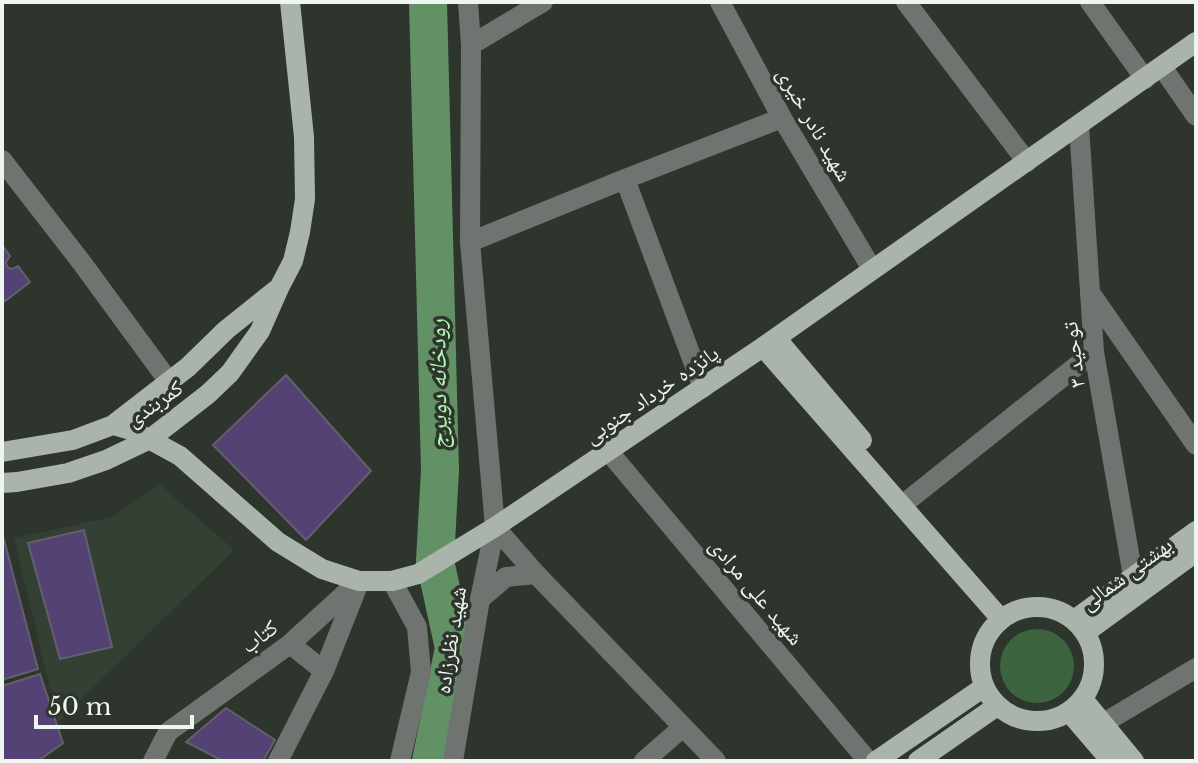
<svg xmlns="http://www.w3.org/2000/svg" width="1198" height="763" viewBox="0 0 1198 763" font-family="'Libre Baskerville','Noto Naskh Arabic',serif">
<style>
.built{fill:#334033}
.green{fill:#3c653f}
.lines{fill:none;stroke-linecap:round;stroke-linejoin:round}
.river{stroke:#629165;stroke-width:38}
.building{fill:#544274;stroke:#63606b;stroke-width:2}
.minor{stroke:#6f7470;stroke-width:20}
.major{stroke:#abb4ab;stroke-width:20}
.labels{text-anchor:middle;stroke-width:7;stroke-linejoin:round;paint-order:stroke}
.street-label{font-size:22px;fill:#eff5ef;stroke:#2d352d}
.water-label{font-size:24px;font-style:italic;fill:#b1f8b6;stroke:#2d352d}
</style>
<rect width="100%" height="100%" fill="#2d352d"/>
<path class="built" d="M 159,484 L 234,550 L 58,722 L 14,538 L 112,517 Z"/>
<path class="green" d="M1000 666a37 37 0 1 1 74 0a37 37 0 1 1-74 0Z"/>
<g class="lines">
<path class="river" d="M 428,2 L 440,470 L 435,561 L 454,648 L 431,761"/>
</g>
<path class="building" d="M 2,245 L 10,256 L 6,262 L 7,267 L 12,269 L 18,266 L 30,282 L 5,301 L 2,297 Z
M 286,375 L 371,471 L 306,540 L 213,445 Z
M 84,530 L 112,647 L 60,659 L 28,543 Z
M 2,532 L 38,669 L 2,680 Z
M 40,674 L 63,743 L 38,761 L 2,761 L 2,686 Z
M 226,708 L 275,740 L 263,761 L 223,761 L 186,742 Z"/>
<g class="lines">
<path class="minor" d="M 468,2 L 471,45 L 470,242 L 495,527 L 536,574 L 716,761
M 720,2 L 782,118 L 872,269
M 906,2 L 1027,162
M 1090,2 L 1145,79
M 471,45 L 543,2
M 1162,67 L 1196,116
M 1079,126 L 1094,352 L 1133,576
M 2,160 L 82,263 L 170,383
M 625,179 L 782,118
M 470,242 L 625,179 L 703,388
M 1091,294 L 1196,445
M 609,452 L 868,761
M 911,498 L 1094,352
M 392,581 L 417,627 L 421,672 L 400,761
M 480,599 L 506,577 L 536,574
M 290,644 L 324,671
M 1102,724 L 1196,668
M 153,761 L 168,732 L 290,644 L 359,581
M 278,761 L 324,671 L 358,585
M 453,761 L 480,599 L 495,527
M 644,761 L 683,727"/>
<path class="major" d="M 776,338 L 862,440
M 763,347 L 1001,619
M 113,425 L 134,431 L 180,456 L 278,542 L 322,569 L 359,581 L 392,581 L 418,574 L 495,527 L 763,347 L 1196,42
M 2,452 L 73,440 L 113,425 L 188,367 L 226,330 L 276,290
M 2,483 L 17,482 L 68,473 L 106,460 L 150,439 L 208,394 L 230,373 L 260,331 L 279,288 L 293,261 L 300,232 L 305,199 L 304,137 L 290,2
M980 664a57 57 0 1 1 114 0a57 57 0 1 1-114 0Z
M 1074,620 L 1196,531
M 1085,633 L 1196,552
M 1083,699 L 1134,761
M 1069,712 L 1111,761
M 876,761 L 984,687
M 918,761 L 997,706"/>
</g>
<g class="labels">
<g class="street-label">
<text transform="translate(815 124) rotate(60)" y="8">شهید نادر خیری</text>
<text transform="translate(1073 355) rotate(-97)" y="8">توحید ۳</text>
<text transform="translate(651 394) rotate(-34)" y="8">پانزده خرداد جنوبی</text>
<text transform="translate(154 403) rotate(-35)" y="8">کمربندی</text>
<text transform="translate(1126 573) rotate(-36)" y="8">بهشتی شمالی</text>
<text transform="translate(757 591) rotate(50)" y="8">شهید علی مرادی</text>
<text transform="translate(259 636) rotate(-37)" y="8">کتاب</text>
<text transform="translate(450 640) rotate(-81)" y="8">شهید نظرزاده</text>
</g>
<g class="water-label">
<text transform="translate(438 384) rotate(-91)" y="8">رودخانه دویرج</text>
</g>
</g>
<rect width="1198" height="763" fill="none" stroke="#eff5ef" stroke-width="8"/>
<path d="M36 715v12h156v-12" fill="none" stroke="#eff5ef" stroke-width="4"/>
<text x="48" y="715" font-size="24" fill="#eff5ef" stroke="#2d352d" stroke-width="6" paint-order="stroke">50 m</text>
</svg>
